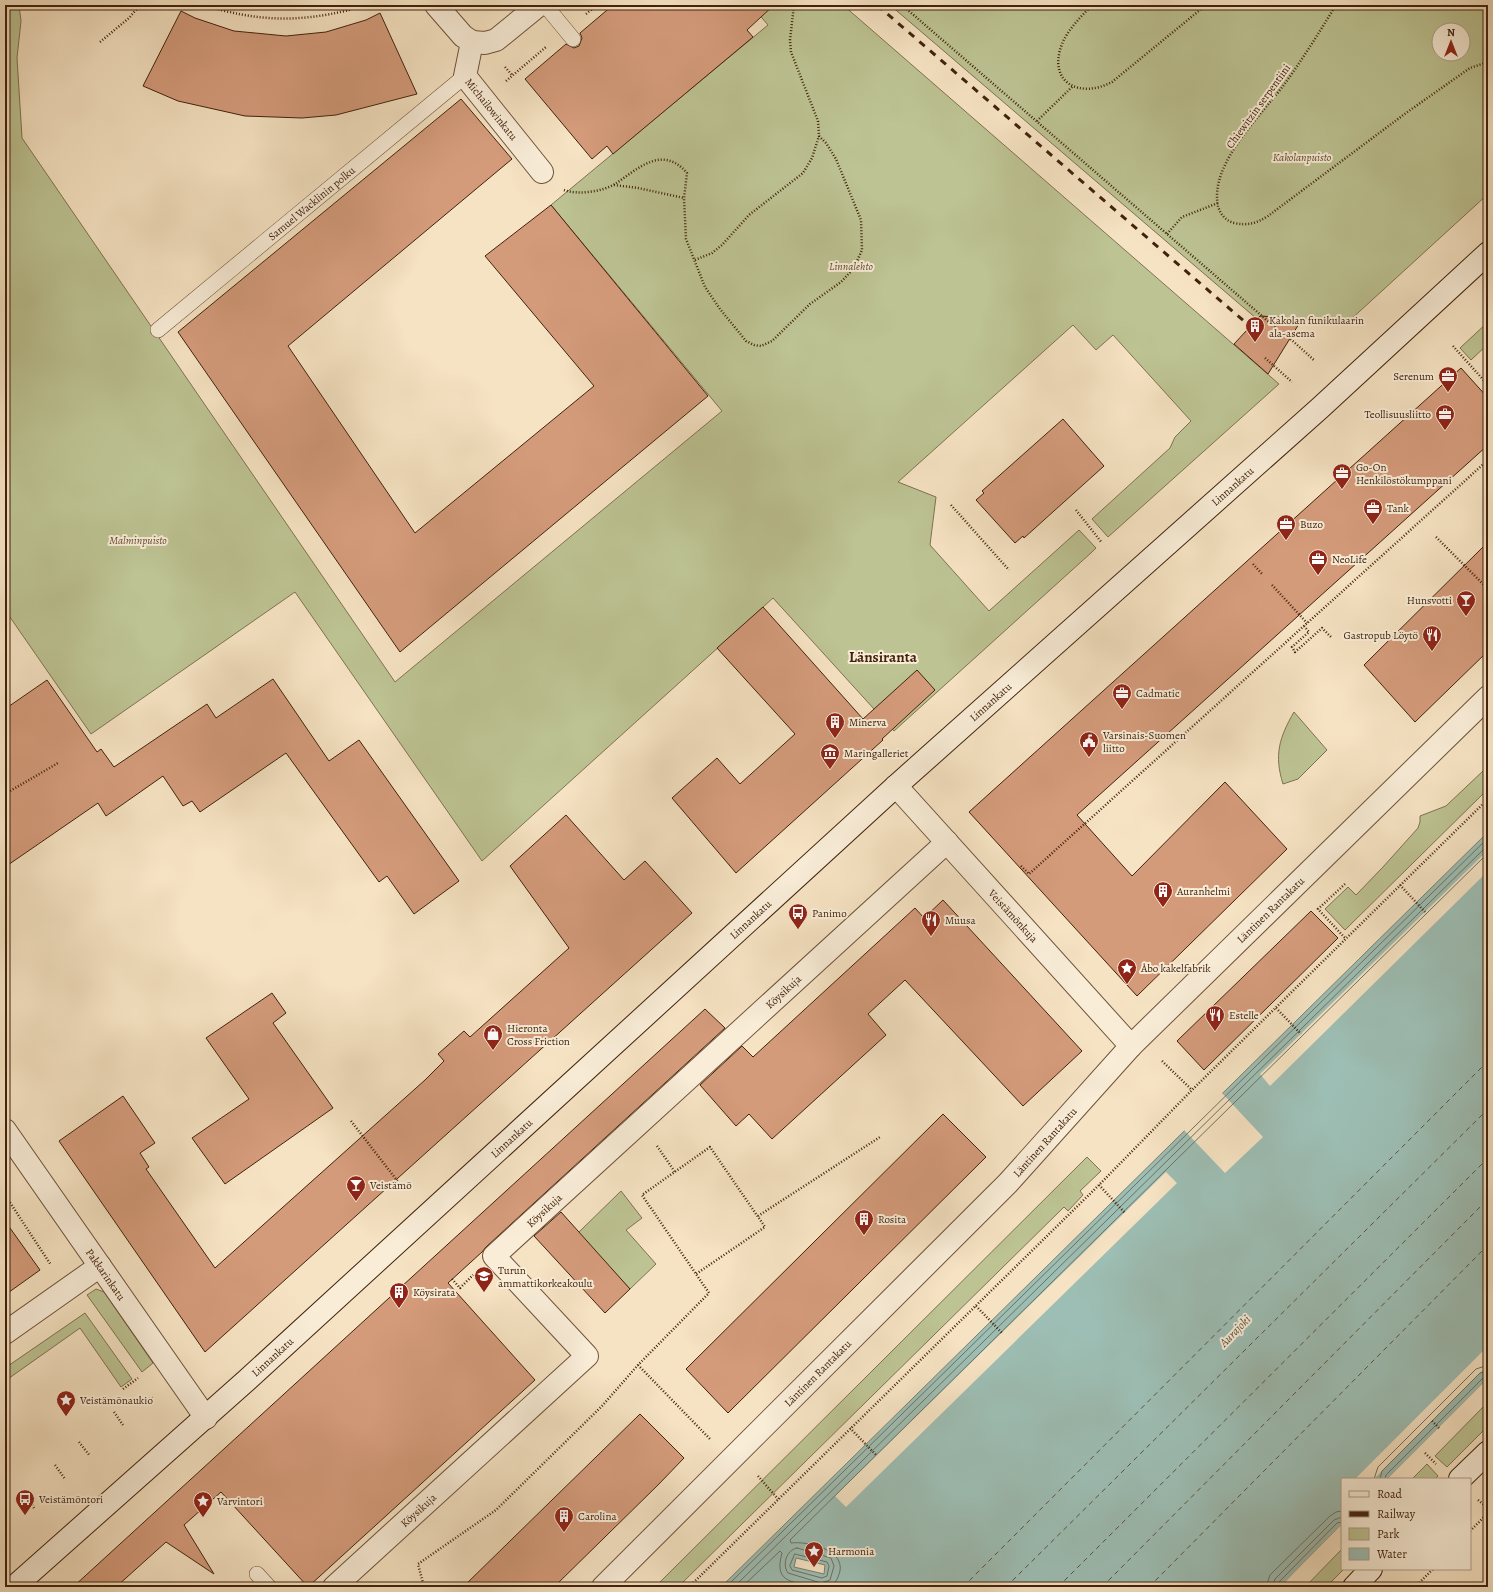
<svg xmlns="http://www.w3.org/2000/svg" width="1493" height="1592" viewBox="0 0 1493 1592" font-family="Alegreya,serif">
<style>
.green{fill:#bdc393;stroke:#7f7250;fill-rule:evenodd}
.water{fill:#9dbeb4;stroke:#788071;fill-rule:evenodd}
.pier{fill:#f6e3c3}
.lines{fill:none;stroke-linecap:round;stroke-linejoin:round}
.shore{stroke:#6f7060;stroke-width:1}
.ferry{stroke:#5d513e;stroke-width:1;stroke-dasharray:5 4;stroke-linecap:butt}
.building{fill:#d49b7b;stroke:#41220c}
.lane-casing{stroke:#6e523a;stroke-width:16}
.street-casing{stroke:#6e523a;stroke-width:24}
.secondary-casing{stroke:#41220c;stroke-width:24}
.path{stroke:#41220c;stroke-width:2.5;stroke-dasharray:1 2;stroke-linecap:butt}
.lane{stroke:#f9edd8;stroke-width:15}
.street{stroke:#f9edd8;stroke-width:22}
.secondary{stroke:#f9edd8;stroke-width:22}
.rail{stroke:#41220c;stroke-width:3;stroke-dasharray:7 7;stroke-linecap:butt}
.labels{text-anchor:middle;stroke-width:4;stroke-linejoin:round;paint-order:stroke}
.street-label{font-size:11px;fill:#41220c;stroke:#f9edd8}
.park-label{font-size:11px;font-style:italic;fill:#604a2e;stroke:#f9edd8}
.poi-label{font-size:11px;fill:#41220c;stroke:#f9edd8;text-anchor:start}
.water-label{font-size:12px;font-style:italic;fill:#5d513e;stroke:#f9edd8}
.district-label{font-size:15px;font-weight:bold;fill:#41220c;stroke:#f9edd8}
</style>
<rect width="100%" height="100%" fill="#f6e3c3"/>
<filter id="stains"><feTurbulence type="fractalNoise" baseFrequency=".005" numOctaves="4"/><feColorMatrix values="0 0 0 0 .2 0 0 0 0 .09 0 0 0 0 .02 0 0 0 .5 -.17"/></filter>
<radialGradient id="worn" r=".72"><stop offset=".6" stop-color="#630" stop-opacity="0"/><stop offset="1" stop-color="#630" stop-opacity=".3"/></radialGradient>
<path class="green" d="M 5,5 L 19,5 L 21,21 L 17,58 L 22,138 L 395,682 L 722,411 L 551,205 L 768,25 L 751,5 L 843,5 L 1279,384 L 1108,537 L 1092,519 L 1170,448 L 1175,437 L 1191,421 L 1113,335 L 1096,350 L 1073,325 L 898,482 L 936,497 L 930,545 L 989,611 L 1079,530 L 1096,548 L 1092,552 L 894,731 L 773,598 L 482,861 L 295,592 L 91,734 L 5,610 Z
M 890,5 L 1488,5 L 1488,194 L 1348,322 L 1260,316 L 1257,319 ZM 1439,30 L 1463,30 L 1463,54 L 1439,54 Z
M 1488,322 L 1488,344 L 1471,360 L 1460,348 Z
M 1294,712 L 1327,750 L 1298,779 L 1283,784 C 1274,755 1279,738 1294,712 Z
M 1488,763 L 1488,789 L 1345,930 L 1325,909 L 1348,887 L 1356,895 L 1383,867 L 1418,828 L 1420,822 L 1420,816 L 1446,806 L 1484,770 Z
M 1087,1157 L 1101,1171 L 1080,1191 L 1083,1195 L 1068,1211 L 1064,1207 L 678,1587 L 655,1587 Z
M 621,1191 L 642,1218 L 626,1230 L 656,1264 L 630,1289 L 578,1233 Z
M 96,1289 L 104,1292 L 153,1363 L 142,1372 L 87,1295 Z
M 85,1313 L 132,1379 L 121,1387 L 80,1328 L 5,1381 L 5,1368 Z
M 1488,1402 L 1488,1426 L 1447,1467 L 1435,1456 Z
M 1427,1464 L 1438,1476 L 1435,1479 L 1412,1479 Z
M 1342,1549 L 1342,1569 L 1344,1569 L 1326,1587 L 1305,1587 Z"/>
<path class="water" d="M 1488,832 L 1488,1378 L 1387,1479 L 1342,1479 L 1342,1524 L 1280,1587 L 721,1587 ZM 796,1558 L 825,1565 L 824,1574 L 794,1567 Z"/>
<path class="pier" d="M 1488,850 L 1488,871 L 1270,1086 L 1260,1074 Z
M 1221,1092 L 1263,1137 L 1225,1173 L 1183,1129 Z
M 1166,1172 L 1177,1183 L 846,1507 L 835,1496 Z
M 1488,1346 L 1488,1365 L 1374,1479 L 1355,1479 Z
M 1488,1378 L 1488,1381 L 1390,1479 L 1387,1479 Z
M 1342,1524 L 1342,1527 L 1282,1587 L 1280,1587 Z"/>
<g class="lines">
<path class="shore" d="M 1374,1479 L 1378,1467 L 1476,1369 L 1488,1365
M 1380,1479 L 1382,1471 L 1480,1373 L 1488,1371
M 1385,1479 L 1386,1475 L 1484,1377 L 1488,1376
M 797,1548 L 831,1558 L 834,1566 L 830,1580 L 821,1583 L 788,1573 C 782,1565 786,1550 797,1548 Z
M 795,1554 L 827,1562 L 829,1566 L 827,1576 L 822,1578 L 792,1570 L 790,1566 Z
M 726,1587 L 1488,838
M 734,1587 L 1488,845
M 742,1587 L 780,1551 L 782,1553 C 774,1582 790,1581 813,1587
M 830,1587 C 836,1583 838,1578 840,1571 C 844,1549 807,1541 791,1543 L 790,1540 L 1488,853
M 1266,1587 L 1270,1575 L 1330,1516 L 1336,1512 L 1342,1511
M 1272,1587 L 1275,1579 L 1334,1520 L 1342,1517
M 1277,1587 L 1278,1583 L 1337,1523 L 1342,1522"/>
<path class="ferry" d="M 963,1587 L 1488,1061
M 1006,1587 L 1488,1109
M 1058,1587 L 1488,1158
M 1102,1587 L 1488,1199
M 1149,1587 L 1488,1245"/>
</g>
<path class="building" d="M 613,5 L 774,5 L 747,30 L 753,37 L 613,154 L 607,146 L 592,159 L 525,79 L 566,44 L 574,48 L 579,46 L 582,38 L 580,33 Z
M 181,11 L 195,18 L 234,31 L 286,36 L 326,32 L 366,20 L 380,13 L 417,94 L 336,115 L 302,118 L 245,116 L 178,101 L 143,86 Z
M 461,99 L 512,159 L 288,346 L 415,533 L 594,386 L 485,256 L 551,205 L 708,396 L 400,652 L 178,332 Z
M 1260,316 L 1302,319 L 1268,374 L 1234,344 Z
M 1461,368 L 1488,398 L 1488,445 L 1077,815 L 1132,876 L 1225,782 L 1287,849 L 1137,996 L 969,812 Z
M 1063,419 L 1104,466 L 1024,538 L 1023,536 L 1015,543 L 976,500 L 984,493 L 982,491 Z
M 1488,542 L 1488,651 L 1415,722 L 1364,665 Z
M 763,607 L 863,719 L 917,670 L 935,690 L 882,739 L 883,740 L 736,873 L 672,798 L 717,758 L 740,784 L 795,734 L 717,648 Z
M 273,679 L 329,761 L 359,740 L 459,881 L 414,914 L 387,876 L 379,882 L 286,753 L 200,812 L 192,801 L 183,806 L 163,776 L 106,816 L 98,803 L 5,867 L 5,709 L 47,680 L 97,752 L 101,749 L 114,767 L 207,704 L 216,718 Z
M 566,815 L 624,880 L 645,861 L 692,913 L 205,1352 L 59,1141 L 123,1096 L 155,1143 L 140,1153 L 149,1167 L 146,1169 L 215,1268 L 425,1080 L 444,1061 L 438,1054 L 464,1031 L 470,1037 L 569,948 L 510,866 Z
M 943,900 L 1082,1051 L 1023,1106 L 905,980 L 868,1014 L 886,1035 L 772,1139 L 749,1114 L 736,1126 L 700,1085 L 742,1046 L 753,1057 L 915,908 L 924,918 Z
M 1311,911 L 1338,938 L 1204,1070 L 1177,1041 Z
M 272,993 L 286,1013 L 273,1023 L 333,1108 L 225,1184 L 192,1138 L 249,1099 L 206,1038 Z
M 705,1009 L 725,1028 L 486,1247 L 482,1252 L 448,1283 L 535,1380 L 308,1587 L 221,1492 L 184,1525 L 214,1574 L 166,1542 L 116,1587 L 73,1587 Z
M 943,1114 L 986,1157 L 728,1413 L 686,1369 Z
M 561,1212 L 630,1289 L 605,1313 L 534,1236 Z
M 5,1221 L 40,1270 L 5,1295 Z
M 640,1414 L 684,1458 L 658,1485 L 554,1587 L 463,1587 Z"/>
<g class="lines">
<g class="lane-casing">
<g id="lane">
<path d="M 545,5 L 573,39"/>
<path id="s1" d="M 158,330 L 465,76"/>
<path d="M 257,1574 L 269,1587"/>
</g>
</g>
<g class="street-casing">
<g id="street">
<path id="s2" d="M 436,5 L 463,36 L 472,42 L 465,76 L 542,172"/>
<path d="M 472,42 L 485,43 L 496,40 L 539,5"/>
<path id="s3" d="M 896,786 L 1131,1046"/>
<path id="s4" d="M 5,1130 L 206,1418"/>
<path d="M 5,1333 L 100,1266"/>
<path id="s5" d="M 334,1587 L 587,1356 L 494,1256 L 947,842"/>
<path id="s6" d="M 603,1587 L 1008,1183 L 1131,1046 L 1488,697"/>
</g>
</g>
<g class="secondary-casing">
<g id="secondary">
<path d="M 1460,1479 L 1488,1452"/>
<path id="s7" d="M 14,1587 L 247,1380 L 896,786 L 1320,408 L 1488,253"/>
<path d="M 1354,1587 L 1371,1569"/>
</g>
</g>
<path class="path" d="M 204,5 C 255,21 296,23 349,10 L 348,5
M 607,5 L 610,8
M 902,5 L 1277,329
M 1092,5 C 1081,17 1068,29 1062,44 C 1047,83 1080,99 1112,82 L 1206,5
M 1336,5 C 1320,31 1304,57 1286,82 C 1263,114 1209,163 1218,206 C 1220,214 1226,221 1234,223 C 1248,226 1257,223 1268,216 L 1406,113 L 1470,68 L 1488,62
M 586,14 L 597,5
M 100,42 L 129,18 L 140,5
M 505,67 L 512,75
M 506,81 L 546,47
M 1037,121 L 1073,86
M 614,185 L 638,188 L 684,198
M 564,190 C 577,195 602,192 615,184 C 638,169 662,144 687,173 L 684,198 L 686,239 L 705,287 L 720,309 L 746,341 L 754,345 L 761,346 L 772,341 L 810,304 L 841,282 L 854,268 L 862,250 L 861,220 L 836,159 L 826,143 L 819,136 L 818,121 L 791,52 L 790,40 L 794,5
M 1167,234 L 1182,217 L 1218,203
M 695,260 L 712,253 L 722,245 L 749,215 L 803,173 L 812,158 L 819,136
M 1286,335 L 1315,361
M 1453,346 L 1488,385
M 1265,358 L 1292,382
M 951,505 L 1009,570
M 1076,510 L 1102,543
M 1436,537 L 1488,589
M 1253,564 L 1263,575
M 1272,585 L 1307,623
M 1304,626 L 1309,632 L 1292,647 L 1295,652 L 1322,628 L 1332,638
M 5,794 L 58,763
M 1021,866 L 1029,874 L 1488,460
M 1345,884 L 1318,909 L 1346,939
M 1400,885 L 1425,912
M 1276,1008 L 1301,1034
M 1162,1061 L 1192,1090
M 351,1121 L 399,1183
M 657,1146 L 675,1172
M 1099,1185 L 1125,1213
M 5,1195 L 51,1265
M 758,1216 L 880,1137
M 452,1279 L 460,1288 L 473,1275
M 976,1306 L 1002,1333
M 638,1365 L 710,1439
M 123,1389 L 138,1378
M 131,1401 L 153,1398
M 114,1412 L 123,1425
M 1432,1421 L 1439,1428
M 850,1428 L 877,1456
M 79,1442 L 90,1456
M 1425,1453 L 1436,1464
M 55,1465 L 65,1479
M 758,1476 L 778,1499
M 24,1492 L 34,1508
M 1478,1500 L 1488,1508
M 5,1530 L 7,1532
M 1470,1531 L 1488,1513
M 424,1587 L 418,1564 L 496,1510 L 602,1406 L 638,1365 L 709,1293 L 642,1195 L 710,1147 L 765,1227 L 696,1274
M 689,1587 L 1099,1185 L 1192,1090 L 1488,799
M 1415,1587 L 1433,1569"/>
<use href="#lane" class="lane"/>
<use href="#street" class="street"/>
<use href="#secondary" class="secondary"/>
<path class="rail" d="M 877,5 L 1259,334"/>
</g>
<defs>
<g id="building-pin" transform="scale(1)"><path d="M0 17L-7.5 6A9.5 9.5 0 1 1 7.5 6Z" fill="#8f2418" stroke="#f9edd8"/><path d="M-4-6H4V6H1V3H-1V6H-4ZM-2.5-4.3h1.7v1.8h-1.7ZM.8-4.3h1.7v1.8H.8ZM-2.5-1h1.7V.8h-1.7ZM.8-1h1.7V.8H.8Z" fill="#fff"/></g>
<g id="office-pin" transform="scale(1)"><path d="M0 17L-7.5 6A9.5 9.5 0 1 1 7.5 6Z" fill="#8f2418" stroke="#f9edd8"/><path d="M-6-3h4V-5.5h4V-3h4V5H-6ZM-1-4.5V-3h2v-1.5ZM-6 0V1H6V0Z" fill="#fff"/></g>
<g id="bar-pin" transform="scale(1)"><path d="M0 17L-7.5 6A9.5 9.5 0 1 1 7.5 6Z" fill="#8f2418" stroke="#f9edd8"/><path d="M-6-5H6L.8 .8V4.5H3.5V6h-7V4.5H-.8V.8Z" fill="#fff"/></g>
<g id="restaurant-pin" transform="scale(1)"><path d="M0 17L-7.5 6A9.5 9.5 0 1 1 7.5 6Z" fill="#8f2418" stroke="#f9edd8"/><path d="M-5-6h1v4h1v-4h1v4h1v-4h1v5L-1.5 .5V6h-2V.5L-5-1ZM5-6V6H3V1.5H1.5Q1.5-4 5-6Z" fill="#fff"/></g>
<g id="civic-pin" transform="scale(1)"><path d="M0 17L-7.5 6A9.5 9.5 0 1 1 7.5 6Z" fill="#8f2418" stroke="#f9edd8"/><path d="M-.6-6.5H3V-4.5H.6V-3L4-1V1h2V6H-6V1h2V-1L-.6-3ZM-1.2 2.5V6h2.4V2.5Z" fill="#fff"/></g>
<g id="museum-pin" transform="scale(1)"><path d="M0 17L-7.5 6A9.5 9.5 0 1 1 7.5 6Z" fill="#8f2418" stroke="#f9edd8"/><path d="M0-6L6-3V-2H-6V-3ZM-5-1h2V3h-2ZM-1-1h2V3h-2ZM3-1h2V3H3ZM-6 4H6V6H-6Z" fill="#fff"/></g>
<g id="bus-pin" transform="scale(1)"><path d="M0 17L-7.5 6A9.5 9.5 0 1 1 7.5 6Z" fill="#8f2418" stroke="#f9edd8"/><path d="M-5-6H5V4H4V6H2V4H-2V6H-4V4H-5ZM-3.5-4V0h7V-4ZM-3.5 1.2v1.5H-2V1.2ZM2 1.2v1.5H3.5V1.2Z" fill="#fff"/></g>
<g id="sight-pin" transform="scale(1)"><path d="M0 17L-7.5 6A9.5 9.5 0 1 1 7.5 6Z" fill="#8f2418" stroke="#f9edd8"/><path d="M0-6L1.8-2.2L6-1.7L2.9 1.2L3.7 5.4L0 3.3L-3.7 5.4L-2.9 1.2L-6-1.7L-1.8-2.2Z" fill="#fff"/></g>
<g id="shop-pin" transform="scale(1)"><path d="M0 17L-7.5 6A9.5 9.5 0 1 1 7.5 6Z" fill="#8f2418" stroke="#f9edd8"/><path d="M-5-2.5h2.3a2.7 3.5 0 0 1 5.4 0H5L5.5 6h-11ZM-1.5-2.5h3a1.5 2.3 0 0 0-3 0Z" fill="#fff"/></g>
<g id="university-pin" transform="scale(1)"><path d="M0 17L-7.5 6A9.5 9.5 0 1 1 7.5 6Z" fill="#8f2418" stroke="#f9edd8"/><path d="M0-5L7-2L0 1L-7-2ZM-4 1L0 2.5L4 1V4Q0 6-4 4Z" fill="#fff"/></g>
</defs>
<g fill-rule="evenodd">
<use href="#building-pin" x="1255" y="326"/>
<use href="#office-pin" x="1448" y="376"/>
<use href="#office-pin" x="1445" y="414"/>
<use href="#office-pin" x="1342" y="473"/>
<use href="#office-pin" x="1373" y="508"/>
<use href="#office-pin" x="1286" y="524"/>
<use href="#office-pin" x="1318" y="559"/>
<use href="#bar-pin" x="1466" y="600"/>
<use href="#restaurant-pin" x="1432" y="635"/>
<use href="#office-pin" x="1122" y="693"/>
<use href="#building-pin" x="835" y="722"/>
<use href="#civic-pin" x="1089" y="741"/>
<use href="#museum-pin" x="830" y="753"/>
<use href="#building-pin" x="1163" y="891"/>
<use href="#bus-pin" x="798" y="913"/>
<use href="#restaurant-pin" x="931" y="920"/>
<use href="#sight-pin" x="1127" y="968"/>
<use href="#restaurant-pin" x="1215" y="1015"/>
<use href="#shop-pin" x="493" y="1034"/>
<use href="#bar-pin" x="356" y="1185"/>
<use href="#building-pin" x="864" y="1219"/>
<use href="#university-pin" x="484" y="1276"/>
<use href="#building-pin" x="399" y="1292"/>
<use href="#sight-pin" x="66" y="1400"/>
<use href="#bus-pin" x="25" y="1499"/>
<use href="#sight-pin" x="203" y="1501"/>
<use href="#building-pin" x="564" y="1516"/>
<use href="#sight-pin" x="814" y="1551"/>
</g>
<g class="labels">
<g class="street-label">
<text transform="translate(1258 106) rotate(-54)" y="4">Chiewitzin serpentiini</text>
<text dy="4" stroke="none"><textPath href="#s2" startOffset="129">Michailowinkatu</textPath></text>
<text dy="4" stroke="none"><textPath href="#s1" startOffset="199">Samuel Wacklinin polku</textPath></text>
<text dy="4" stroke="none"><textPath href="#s7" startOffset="1642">Linnankatu</textPath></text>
<text dy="4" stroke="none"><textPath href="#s7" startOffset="1318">Linnankatu</textPath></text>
<text dy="4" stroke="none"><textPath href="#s6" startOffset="951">Läntinen Rantakatu</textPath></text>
<text dy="4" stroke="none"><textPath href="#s3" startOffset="175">Veistämönkuja</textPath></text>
<text dy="4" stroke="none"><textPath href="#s7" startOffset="994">Linnankatu</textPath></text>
<text dy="4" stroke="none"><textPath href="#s5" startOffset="871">Köysikuja</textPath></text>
<text dy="4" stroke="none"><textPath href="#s7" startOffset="670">Linnankatu</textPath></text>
<text dy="4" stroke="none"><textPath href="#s6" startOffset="627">Läntinen Rantakatu</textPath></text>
<text dy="4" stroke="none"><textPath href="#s5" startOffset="547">Köysikuja</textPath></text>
<text dy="4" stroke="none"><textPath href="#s4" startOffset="176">Pakkarinkatu</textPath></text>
<text dy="4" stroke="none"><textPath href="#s7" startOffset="346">Linnankatu</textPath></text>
<text dy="4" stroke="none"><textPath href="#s6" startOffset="303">Läntinen Rantakatu</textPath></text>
<text dy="4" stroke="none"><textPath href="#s5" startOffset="114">Köysikuja</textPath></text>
</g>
<g class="park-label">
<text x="1302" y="161">Kakolanpuisto</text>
<text x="851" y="270">Linnalehto</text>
<text x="138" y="544">Malminpuisto</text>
</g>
<g class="poi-label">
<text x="1269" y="324">Kakolan funikulaarin<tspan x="1269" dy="13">ala-asema</tspan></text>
<text x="1434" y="380" text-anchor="end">Serenum</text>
<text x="1431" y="418" text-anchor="end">Teollisuusliitto</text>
<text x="1356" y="471">Go-On<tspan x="1356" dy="13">Henkilöstökumppani</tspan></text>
<text x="1387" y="512">Tank</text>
<text x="1300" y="528">Buzo</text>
<text x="1332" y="563">NeoLife</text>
<text x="1452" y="604" text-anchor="end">Hunsvotti</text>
<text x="1418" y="639" text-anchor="end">Gastropub Löytö</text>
<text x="1136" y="697">Cadmatic</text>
<text x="849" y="726">Minerva</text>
<text x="1103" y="739">Varsinais-Suomen<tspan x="1103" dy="13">liitto</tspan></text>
<text x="844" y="757">Maringalleriet</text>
<text x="1177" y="895">Auranhelmi</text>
<text x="812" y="917">Panimo</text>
<text x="945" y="924">Muusa</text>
<text x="1141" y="972">Åbo kakelfabrik</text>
<text x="1229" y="1019">Estelle</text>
<text x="507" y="1032">Hieronta<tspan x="507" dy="13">Cross Friction</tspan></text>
<text x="370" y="1189">Veistämö</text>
<text x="878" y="1223">Rosita</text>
<text x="498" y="1274">Turun<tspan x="498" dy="13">ammattikorkeakoulu</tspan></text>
<text x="413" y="1296">Köysirata</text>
<text x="80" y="1404">Veistämönaukio</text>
<text x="39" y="1503">Veistämöntori</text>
<text x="217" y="1505">Varvintori</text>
<text x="578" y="1520">Carolina</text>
<text x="828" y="1555">Harmonia</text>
</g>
<g class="water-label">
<text transform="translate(1235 1331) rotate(-46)" y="4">Aurajoki</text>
</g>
<g class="district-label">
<text x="883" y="662">Länsiranta</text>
</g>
</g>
<rect width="1493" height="1592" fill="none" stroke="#f6e3c3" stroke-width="20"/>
<rect x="6" y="6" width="1481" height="1580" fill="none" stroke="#41220c" stroke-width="2"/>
<rect x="10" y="10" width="1473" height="1572" fill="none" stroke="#41220c"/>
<rect x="1341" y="1478" width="130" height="92" fill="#f9edd8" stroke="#af9c86"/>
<rect x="1349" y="1491" width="20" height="6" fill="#f9edd8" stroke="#af9c86"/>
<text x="1377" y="1498" font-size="12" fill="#41220c">Road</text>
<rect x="1349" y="1511" width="20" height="6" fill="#41220c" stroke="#af9c86"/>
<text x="1377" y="1518" font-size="12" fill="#41220c">Railway</text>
<rect x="1349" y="1528" width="20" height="12" fill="#bdc393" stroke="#af9c86"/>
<text x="1377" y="1538" font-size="12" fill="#41220c">Park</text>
<rect x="1349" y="1548" width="20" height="12" fill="#9dbeb4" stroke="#af9c86"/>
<text x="1377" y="1558" font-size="12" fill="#41220c">Water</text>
<g transform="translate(1451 42)"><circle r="19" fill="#f9edd8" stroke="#af9c86"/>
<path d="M0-3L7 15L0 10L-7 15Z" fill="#8f2418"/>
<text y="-6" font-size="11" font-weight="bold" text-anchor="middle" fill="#41220c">N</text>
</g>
<rect width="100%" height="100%" filter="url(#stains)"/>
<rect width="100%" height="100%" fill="url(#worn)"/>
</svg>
